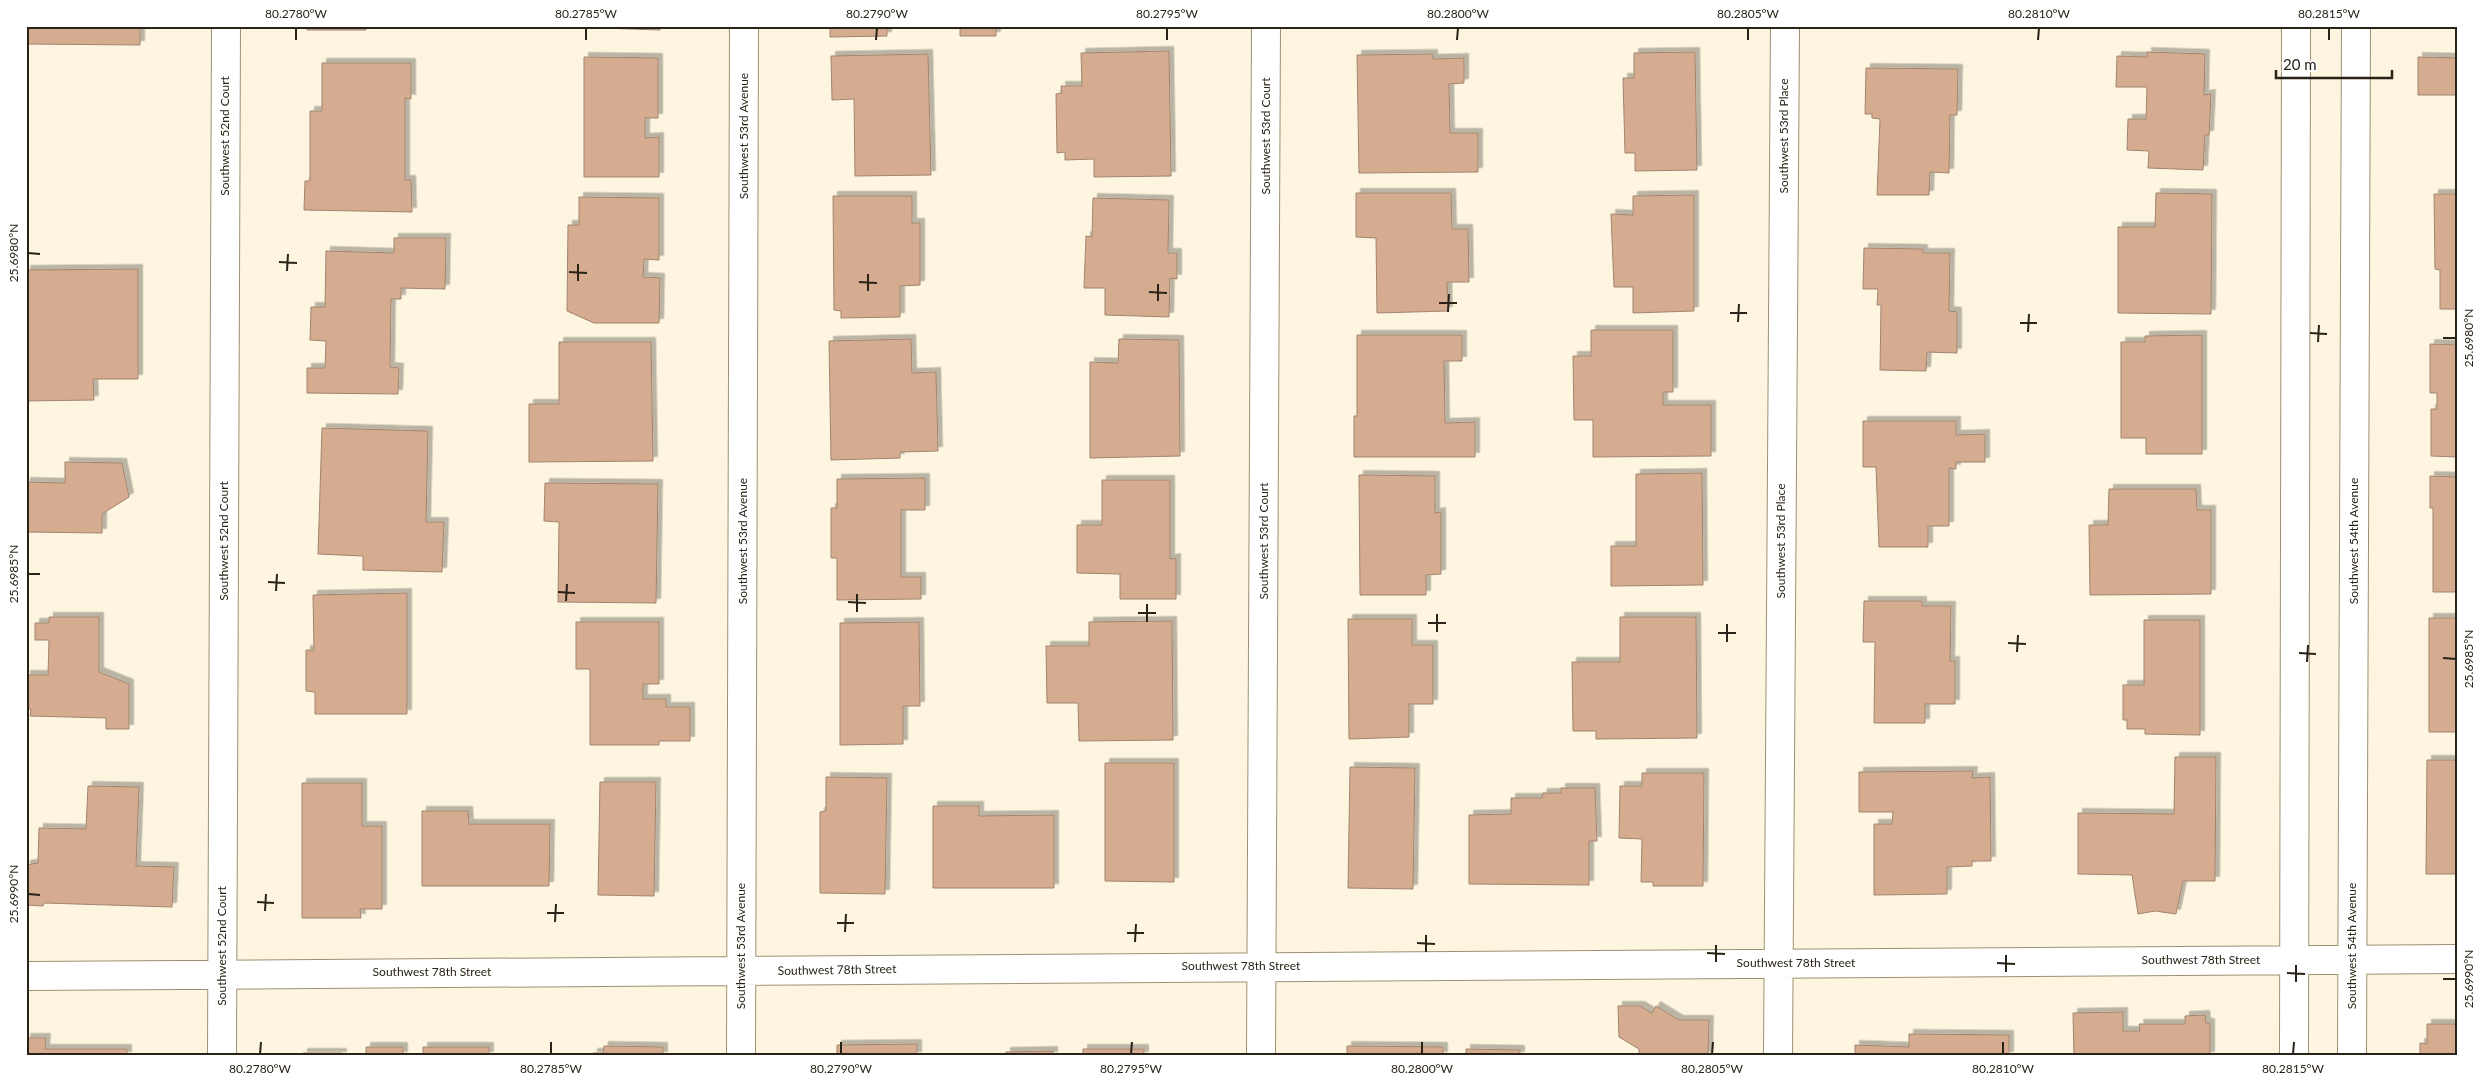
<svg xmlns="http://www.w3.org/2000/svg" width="2483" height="1082" viewBox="0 0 2483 1082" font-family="Lato,sans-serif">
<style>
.building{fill:#d5ac8f;stroke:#a1846e;filter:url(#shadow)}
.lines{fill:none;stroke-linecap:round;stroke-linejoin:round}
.minor-casing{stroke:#9e9172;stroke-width:30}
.minor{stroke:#fff;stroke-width:28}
.ticks{fill:none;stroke:#282316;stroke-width:2}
.labels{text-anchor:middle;stroke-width:5;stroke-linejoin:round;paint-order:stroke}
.street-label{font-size:12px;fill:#282316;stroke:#fff}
.neatline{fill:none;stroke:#282316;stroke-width:2}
.ticks-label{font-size:12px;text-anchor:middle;fill:#282316}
</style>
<defs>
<filter id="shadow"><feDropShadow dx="4.5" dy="-4.5" stdDeviation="0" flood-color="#0004"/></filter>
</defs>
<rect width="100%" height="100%" fill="#fdf5e0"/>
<path class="building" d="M 26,26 L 140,26 L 140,45 L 26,44 Z
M 307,26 L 366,26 L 366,30 L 307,30 Z
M 602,26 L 660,26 L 660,30 L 602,28 Z
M 830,26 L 887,26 L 887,36 L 830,37 Z
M 960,26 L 996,26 L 996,36 L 960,36 Z
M 1346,26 L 1417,26 L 1417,28 L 1346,28 Z
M 1169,51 L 1171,176 L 1094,177 L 1094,159 L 1065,160 L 1065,152 L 1057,153 L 1056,94 L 1062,93 L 1061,86 L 1082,86 L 1081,53 Z
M 1695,52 L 1697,170 L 1635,171 L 1635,153 L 1625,153 L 1623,78 L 1634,78 L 1634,53 Z
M 2147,52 L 2205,54 L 2204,95 L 2211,94 L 2209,135 L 2205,135 L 2203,170 L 2148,168 L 2149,151 L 2127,150 L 2128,119 L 2146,119 L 2147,87 L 2116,87 L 2117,56 L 2147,57 Z
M 928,54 L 931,175 L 855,176 L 854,99 L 832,100 L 831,56 Z
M 1433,54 L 1433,59 L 1464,58 L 1464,83 L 1449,84 L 1450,133 L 1478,133 L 1478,172 L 1359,173 L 1357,55 Z
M 584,57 L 658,58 L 658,118 L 645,118 L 645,138 L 659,137 L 659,177 L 584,177 Z
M 2418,57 L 2457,58 L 2457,95 L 2418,95 Z
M 322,63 L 411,63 L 411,99 L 405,98 L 405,180 L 411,180 L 412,212 L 304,210 L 305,181 L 310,181 L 310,111 L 322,111 Z
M 1866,68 L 1958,69 L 1957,115 L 1950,115 L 1949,173 L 1930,172 L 1929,195 L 1877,195 L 1880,119 L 1872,118 L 1872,114 L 1865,114 Z
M 1356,193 L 1451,193 L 1452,229 L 1468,229 L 1469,282 L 1447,282 L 1448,311 L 1377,313 L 1376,238 L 1356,237 Z
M 2156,193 L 2212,194 L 2211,314 L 2118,313 L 2118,227 L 2155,227 Z
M 2434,194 L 2457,194 L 2457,309 L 2440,309 L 2440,270 L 2435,269 Z
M 1694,195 L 1694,311 L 1633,313 L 1633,287 L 1614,287 L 1611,214 L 1633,215 L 1633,196 Z
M 833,196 L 912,196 L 912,223 L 920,223 L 920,285 L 900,286 L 900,317 L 841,318 L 841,311 L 834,310 Z
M 579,197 L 659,198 L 659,260 L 644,259 L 643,277 L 660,278 L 659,323 L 594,323 L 567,311 L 568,225 L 579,225 Z
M 1093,198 L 1169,200 L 1168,253 L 1177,253 L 1177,279 L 1170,278 L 1169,317 L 1105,315 L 1105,288 L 1084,288 L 1086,236 L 1092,237 Z
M 394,238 L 446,238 L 445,289 L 401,288 L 401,299 L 391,299 L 390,367 L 399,368 L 398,394 L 307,393 L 307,368 L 325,368 L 326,341 L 310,340 L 311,307 L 325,307 L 326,251 L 394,253 Z
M 1864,248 L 1923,249 L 1923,253 L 1950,253 L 1949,311 L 1957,312 L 1957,353 L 1927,352 L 1926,371 L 1880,370 L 1881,305 L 1877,305 L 1878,289 L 1863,289 Z
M 138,269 L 138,379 L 93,379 L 94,400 L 26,401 L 26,270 Z
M 1591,330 L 1673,330 L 1673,392 L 1663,392 L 1663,405 L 1711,405 L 1711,456 L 1593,457 L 1593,420 L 1574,420 L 1573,356 L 1591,356 Z
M 1357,335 L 1462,335 L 1462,361 L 1444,361 L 1445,423 L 1475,422 L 1475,457 L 1354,457 L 1354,416 L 1357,416 Z
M 2202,335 L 2202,454 L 2146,454 L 2146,438 L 2121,438 L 2121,342 L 2145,342 L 2145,336 Z
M 911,339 L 912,373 L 936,372 L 938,451 L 900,452 L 900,458 L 831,460 L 829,341 Z
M 1119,339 L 1179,340 L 1180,456 L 1090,458 L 1090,362 L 1118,363 Z
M 559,342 L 651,342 L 653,461 L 529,462 L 529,404 L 559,404 Z
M 2430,344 L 2457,345 L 2457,457 L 2431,456 L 2431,409 L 2437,409 L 2437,393 L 2430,393 Z
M 1863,421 L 1956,421 L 1956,435 L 1985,434 L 1985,462 L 1956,462 L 1956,469 L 1949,468 L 1949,526 L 1928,526 L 1928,547 L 1879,547 L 1876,467 L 1863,467 Z
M 322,428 L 428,431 L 426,522 L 444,522 L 442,572 L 363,570 L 363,556 L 318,554 Z
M 65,462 L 122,463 L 129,497 L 102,514 L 102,533 L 26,532 L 26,482 L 65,483 Z
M 1702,473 L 1703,585 L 1611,586 L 1611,546 L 1636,546 L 1636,474 Z
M 1359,475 L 1435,476 L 1435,513 L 1441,512 L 1441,574 L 1426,575 L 1426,595 L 1360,595 Z
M 2430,476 L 2457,477 L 2457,592 L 2433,592 L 2433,508 L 2430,508 Z
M 925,478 L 925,510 L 901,510 L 901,577 L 921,577 L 921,599 L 837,600 L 837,558 L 831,558 L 831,508 L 837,508 L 837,479 Z
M 1102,480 L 1170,480 L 1170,559 L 1176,558 L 1176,599 L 1120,599 L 1120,574 L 1077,573 L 1077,525 L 1102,525 Z
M 545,483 L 658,484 L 656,603 L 558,602 L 559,522 L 544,521 Z
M 2109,489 L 2196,489 L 2197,510 L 2211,510 L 2211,594 L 2090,595 L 2089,525 L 2108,525 Z
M 407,593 L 407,714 L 315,714 L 315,692 L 306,691 L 306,650 L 314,650 L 313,595 Z
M 1864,601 L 1922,601 L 1922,606 L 1951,606 L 1950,661 L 1955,661 L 1955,704 L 1925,704 L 1925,723 L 1874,723 L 1875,642 L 1863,642 Z
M 49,617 L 99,617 L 99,672 L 129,684 L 129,729 L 106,729 L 106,718 L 30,716 L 31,709 L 26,709 L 26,675 L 48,675 L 49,640 L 35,640 L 35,623 L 49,623 Z
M 1620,617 L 1696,617 L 1697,738 L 1596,739 L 1596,731 L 1573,731 L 1572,662 L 1620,662 Z
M 2429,618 L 2457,618 L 2457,732 L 2429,732 Z
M 1348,619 L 1412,619 L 1412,645 L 1433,645 L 1433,704 L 1409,704 L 1409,737 L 1349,739 Z
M 2144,620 L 2200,620 L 2200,735 L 2145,734 L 2145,729 L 2127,729 L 2127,720 L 2123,720 L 2123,685 L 2144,685 Z
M 1172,621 L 1173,740 L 1079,741 L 1078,703 L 1047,703 L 1046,646 L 1089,646 L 1089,622 Z
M 576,622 L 659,622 L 659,684 L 643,684 L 643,699 L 666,699 L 666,707 L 690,707 L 690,741 L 659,741 L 659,745 L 590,745 L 590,669 L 576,669 Z
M 919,622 L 920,706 L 903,706 L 903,744 L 840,745 L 840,623 Z
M 2175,757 L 2216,757 L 2215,881 L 2183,881 L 2176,914 L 2155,911 L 2138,914 L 2132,875 L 2078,874 L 2078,813 L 2174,814 Z
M 2427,760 L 2457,760 L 2457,874 L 2426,874 Z
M 1105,763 L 1174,763 L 1174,882 L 1105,881 Z
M 1350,767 L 1415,768 L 1413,889 L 1348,888 Z
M 1973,771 L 1972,778 L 1990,777 L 1991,861 L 1972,861 L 1972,866 L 1947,867 L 1947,894 L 1874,895 L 1874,824 L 1892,824 L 1893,812 L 1859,812 L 1859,772 Z
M 1642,773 L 1704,773 L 1703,886 L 1653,886 L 1653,882 L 1641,882 L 1642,839 L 1619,838 L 1620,786 L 1642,786 Z
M 826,777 L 887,778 L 885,894 L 820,893 L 820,812 L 826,811 Z
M 600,782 L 656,782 L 654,896 L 598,895 Z
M 302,783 L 362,783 L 362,826 L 382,826 L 382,909 L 360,909 L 361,918 L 302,918 Z
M 88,786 L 139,787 L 136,866 L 174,867 L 172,907 L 44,903 L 43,906 L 26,905 L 26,865 L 38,863 L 39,828 L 86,829 Z
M 1561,788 L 1595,788 L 1597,841 L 1589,841 L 1589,885 L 1469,884 L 1469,815 L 1511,814 L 1511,798 L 1542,798 L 1543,793 L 1561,793 Z
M 933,806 L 979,806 L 979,816 L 1054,815 L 1054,888 L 933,888 Z
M 422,811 L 468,811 L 469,824 L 550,824 L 549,886 L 422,886 Z
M 1618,1006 L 1640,1006 L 1652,1013 L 1656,1006 L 1679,1020 L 1709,1020 L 1708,1056 L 1639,1056 L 1639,1049 L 1619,1037 Z
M 2123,1012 L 2123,1031 L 2140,1031 L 2139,1024 L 2185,1024 L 2185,1016 L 2205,1015 L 2206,1023 L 2210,1023 L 2210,1056 L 2074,1056 L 2073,1013 Z
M 2427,1024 L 2457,1024 L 2457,1056 L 2420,1056 L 2420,1043 L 2427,1044 Z
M 1909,1034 L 2009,1035 L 2009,1056 L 1855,1056 L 1855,1045 L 1909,1047 Z
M 26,1038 L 46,1038 L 45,1049 L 127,1049 L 127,1056 L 26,1056 Z
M 917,1044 L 917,1056 L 837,1056 L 837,1045 Z
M 604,1046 L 663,1047 L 663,1056 L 593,1056 L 593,1053 L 603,1053 Z
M 1347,1046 L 1443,1047 L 1443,1056 L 1347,1056 Z
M 366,1047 L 403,1047 L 403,1056 L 366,1056 Z
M 423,1047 L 489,1047 L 489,1056 L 423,1056 Z
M 1083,1049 L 1144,1049 L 1144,1056 L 1083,1056 Z
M 1466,1049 L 1520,1050 L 1520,1056 L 1466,1056 Z
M 1053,1051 L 1053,1056 L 1006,1056 L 1006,1052 Z
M 303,1053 L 342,1053 L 342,1056 L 303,1056 Z"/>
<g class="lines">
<g class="minor-casing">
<path id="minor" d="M 26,976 L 2457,959
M 222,1056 L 226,26
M 741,1056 L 744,26
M 1261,1056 L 1266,26
M 1778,1056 L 1785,26
M 2294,1056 L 2296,26
M 2352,1056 L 2356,26"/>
</g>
<use href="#minor" class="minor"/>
</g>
<path class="ticks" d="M 296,40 L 296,28M 586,40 L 586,28M 876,40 L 877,28M 1167,40 L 1167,28M 1457,40 L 1458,28M 1748,40 L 1748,28M 2038,40 L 2039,28M 2329,40 L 2329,28M 28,253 L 40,254M 279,262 L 297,263M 287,271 L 288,254M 569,272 L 587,273M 578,281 L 578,264M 859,282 L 877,283M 868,291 L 868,274M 1149,292 L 1167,293M 1158,301 L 1158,284M 1439,303 L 1457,303M 1448,312 L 1449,294M 1730,313 L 1747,313M 1738,322 L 1739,304M 2020,323 L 2037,323M 2028,332 L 2029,314M 2310,333 L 2327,334M 2443,338 L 2456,338M 2318,342 L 2319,325M 28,574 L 40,574M 268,582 L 285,583M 276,591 L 277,574M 558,592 L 575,593M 566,601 L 567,584M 848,602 L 866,603M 857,612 L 857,594M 1138,613 L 1156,613M 1147,622 L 1147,604M 1428,623 L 1446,623M 1437,632 L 1437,614M 1718,633 L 1736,633M 1727,642 L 1727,624M 2008,643 L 2026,644M 2017,652 L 2018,635M 2299,653 L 2316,654M 2443,658 L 2456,659M 2307,662 L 2308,645M 28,894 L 40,895M 257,902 L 274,903M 265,911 L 266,894M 547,913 L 564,913M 555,922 L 556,904M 837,923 L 854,923M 845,932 L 846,914M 1127,933 L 1144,933M 1135,942 L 1136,924M 1417,943 L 1435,944M 1426,952 L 1426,935M 1707,953 L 1725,954M 1716,962 L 1716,945M 1997,963 L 2015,964M 2006,972 L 2006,955M 2287,973 L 2305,974M 2443,979 L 2456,979M 2296,982 L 2296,965M 260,1054 L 261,1042M 551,1054 L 551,1042M 841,1054 L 841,1042M 1131,1054 L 1132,1042M 1422,1054 L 1422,1042M 1712,1054 L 1713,1042M 2003,1054 L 2003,1042M 2293,1054 L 2294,1042"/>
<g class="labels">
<g class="street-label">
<text transform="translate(225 136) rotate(-90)" y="4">Southwest 52nd Court</text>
<text transform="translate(744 136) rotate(-90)" y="4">Southwest 53rd Avenue</text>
<text transform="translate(1266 136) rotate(-90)" y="4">Southwest 53rd Court</text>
<text transform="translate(1784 136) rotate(-90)" y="4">Southwest 53rd Place</text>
<text transform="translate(224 541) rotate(-90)" y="4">Southwest 52nd Court</text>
<text transform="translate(743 541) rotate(-90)" y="4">Southwest 53rd Avenue</text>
<text transform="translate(1264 541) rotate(-90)" y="4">Southwest 53rd Court</text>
<text transform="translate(1781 541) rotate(-90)" y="4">Southwest 53rd Place</text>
<text transform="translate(2354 541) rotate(-90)" y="4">Southwest 54th Avenue</text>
<text transform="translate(222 946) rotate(-90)" y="4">Southwest 52nd Court</text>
<text transform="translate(741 946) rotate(-90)" y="4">Southwest 53rd Avenue</text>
<text transform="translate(2352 946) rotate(-90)" y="4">Southwest 54th Avenue</text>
<text x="2201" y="964">Southwest 78th Street</text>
<text x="1796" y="967">Southwest 78th Street</text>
<text x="1241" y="970">Southwest 78th Street</text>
<text transform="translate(837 970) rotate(-1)" y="4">Southwest 78th Street</text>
<text x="432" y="976">Southwest 78th Street</text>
</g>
</g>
<rect width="2483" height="1082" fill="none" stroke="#ffffff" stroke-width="55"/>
<path d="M2276 70v8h116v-8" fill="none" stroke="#282316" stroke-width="2.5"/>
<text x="2283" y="70" font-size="15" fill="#282316" stroke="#ffffff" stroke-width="4" paint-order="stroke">20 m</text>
<rect x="28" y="28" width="2428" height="1026" class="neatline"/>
<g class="ticks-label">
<text x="296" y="18">80.2780°W</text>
<text x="586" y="18">80.2785°W</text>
<text x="877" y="18">80.2790°W</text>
<text x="1167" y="18">80.2795°W</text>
<text x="1458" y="18">80.2800°W</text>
<text x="1748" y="18">80.2805°W</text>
<text x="2039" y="18">80.2810°W</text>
<text x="2329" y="18">80.2815°W</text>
<text transform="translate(14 253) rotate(-90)" y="4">25.6980°N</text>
<text transform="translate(2469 338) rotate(-90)" y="4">25.6980°N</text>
<text transform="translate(14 574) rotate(-90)" y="4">25.6985°N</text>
<text transform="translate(2469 659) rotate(-90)" y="4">25.6985°N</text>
<text transform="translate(14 894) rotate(-90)" y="4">25.6990°N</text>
<text transform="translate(2469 979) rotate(-90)" y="4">25.6990°N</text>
<text x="260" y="1073">80.2780°W</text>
<text x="551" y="1073">80.2785°W</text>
<text x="841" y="1073">80.2790°W</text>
<text x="1131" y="1073">80.2795°W</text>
<text x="1422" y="1073">80.2800°W</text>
<text x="1712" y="1073">80.2805°W</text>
<text x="2003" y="1073">80.2810°W</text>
<text x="2293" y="1073">80.2815°W</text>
</g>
</svg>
